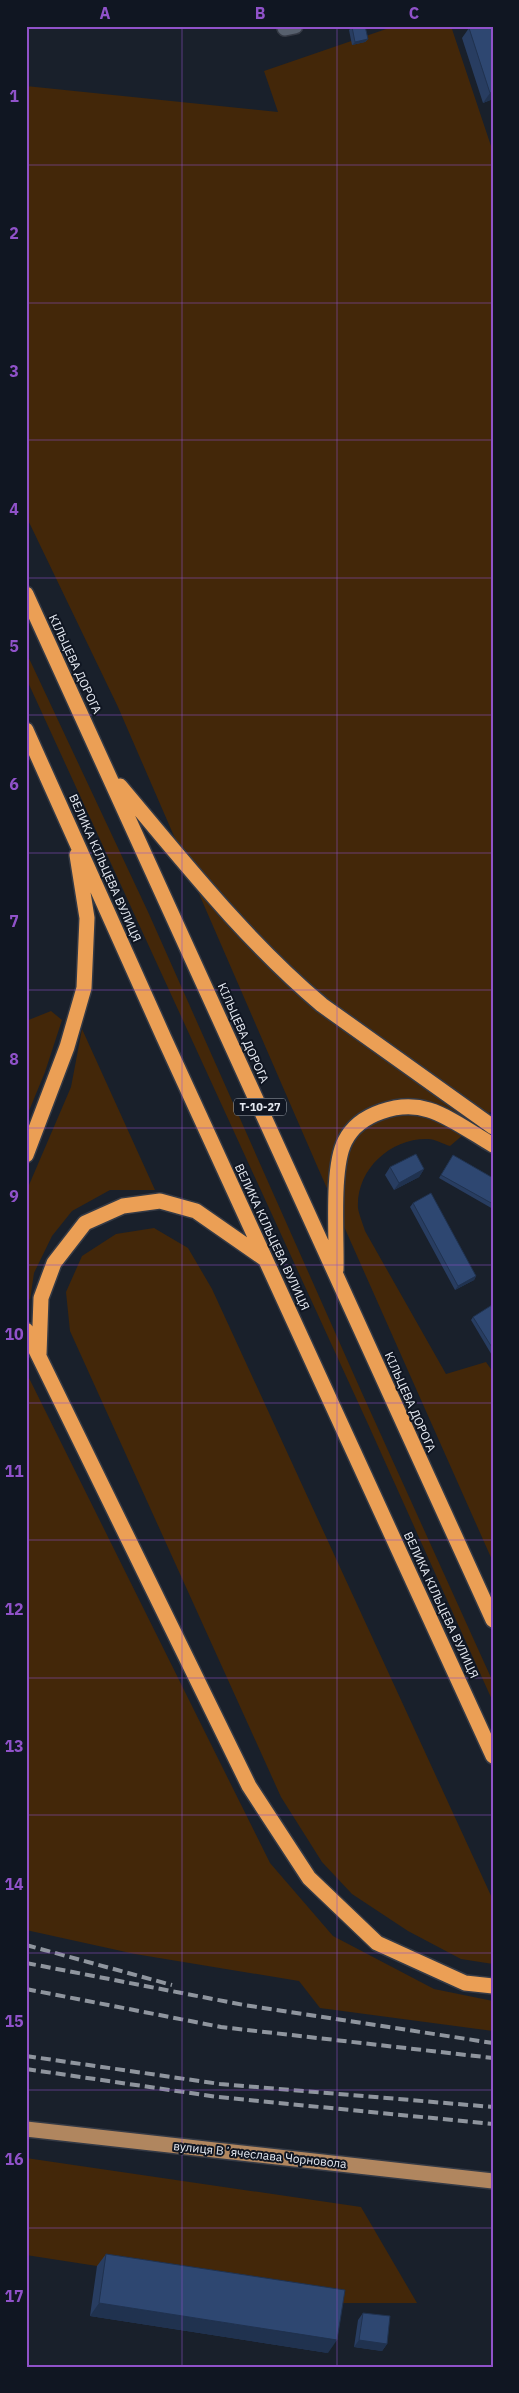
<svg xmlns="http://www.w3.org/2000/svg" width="519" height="2393" viewBox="0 0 519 2393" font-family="'IBM Plex Sans',sans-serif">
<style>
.green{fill:#432709}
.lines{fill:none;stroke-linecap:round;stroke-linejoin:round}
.minor-casing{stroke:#353a45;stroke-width:18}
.major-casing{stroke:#353a45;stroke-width:18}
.highway-casing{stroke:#353a45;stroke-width:18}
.minor{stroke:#57606e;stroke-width:15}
.major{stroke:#b0865f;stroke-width:15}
.highway{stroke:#eb9f55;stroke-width:15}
.rail{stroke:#8f959e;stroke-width:4;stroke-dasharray:10 5;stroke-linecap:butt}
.wall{fill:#283d61}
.shaded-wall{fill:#20324f}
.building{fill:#2e4771;stroke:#20324f}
.grid{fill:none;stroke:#9052c9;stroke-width:1;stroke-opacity:0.55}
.labels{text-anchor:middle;stroke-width:4;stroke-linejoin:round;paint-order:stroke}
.shield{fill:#101622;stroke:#a4aab3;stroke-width:1}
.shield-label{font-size:11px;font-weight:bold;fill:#e4e9f1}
.street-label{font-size:12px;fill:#e4e9f1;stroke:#101622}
.neatline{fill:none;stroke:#9052c9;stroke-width:2}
.grid-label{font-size:16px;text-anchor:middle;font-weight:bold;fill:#9052c9}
</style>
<rect width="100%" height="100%" fill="#19202b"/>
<path class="green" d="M 395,26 L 451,26 L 493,152 L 493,1114 L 490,1112 L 450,1146 C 443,1144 435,1139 428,1139 C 390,1138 356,1170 358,1208 C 359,1215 363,1224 365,1231 L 446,1374 L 486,1362 L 493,1372 L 493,1562 L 318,1168 L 118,707 L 26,516 L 26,86 L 278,112 L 264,71 Z
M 26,652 L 149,914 L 362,1393 L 493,1682 L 493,1702 L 368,1424 L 26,678 Z
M 51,1011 L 62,1020 L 45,1072 L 26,1118 L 26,1021 Z
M 82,1029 L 155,1190 L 110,1190 L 72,1211 L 52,1236 L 34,1273 L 30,1300 L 26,1294 L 26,1192 L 71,1087 Z
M 154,1228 L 188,1248 L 212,1289 L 493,1900 L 493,1964 L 461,1959 L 408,1931 L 352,1894 L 322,1862 L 281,1797 L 70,1331 L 66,1292 L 82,1256 L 116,1234 Z
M 26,1372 L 270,1863 L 333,1936 L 434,1989 L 493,2001 L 493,2031 L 320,2008 L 299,1981 L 135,1954 L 26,1930 Z
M 26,2158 L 361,2207 L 417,2303 L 336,2303 L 26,2255 Z"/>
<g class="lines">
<g class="minor-casing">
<path id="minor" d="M 285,28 L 295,26"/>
</g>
<g class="major-casing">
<path id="major" d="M 26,2129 L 493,2181"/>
</g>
<g class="highway-casing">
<path id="highway" d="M 26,594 L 493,1620
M 26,730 L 164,1038 L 493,1756
M 120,786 C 184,862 246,941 322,1005 L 493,1127
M 26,1155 L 67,1047 L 84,988 L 87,918 L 77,855
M 336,1270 C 337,1238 331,1168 345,1141 C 359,1113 400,1101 429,1110 C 449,1116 474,1134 493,1145
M 26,1330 L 249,1786 L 309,1878 L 377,1943 L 465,1983 L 493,1986
M 39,1354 L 41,1298 L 54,1263 L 85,1223 L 123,1206 L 160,1201 L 196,1211 L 265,1259"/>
</g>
<use href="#minor" class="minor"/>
<use href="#major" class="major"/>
<use href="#highway" class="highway"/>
<path class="rail" d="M 26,1945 L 172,1985
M 26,1963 L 244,2005 L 493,2043
M 26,1989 L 221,2027 L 493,2058
M 26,2056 L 220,2084 L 493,2107
M 26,2069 L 218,2097 L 493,2124"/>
</g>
<path class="wall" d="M 352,27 L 368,39 L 365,42 L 352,45 L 349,30 Z
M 469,28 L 493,99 L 483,103 L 462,38 Z
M 453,1155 L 493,1178 L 493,1209 L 439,1178 Z
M 390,1167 L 424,1169 L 419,1177 L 394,1190 L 385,1175 Z
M 413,1203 L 476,1276 L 474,1280 L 455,1290 L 410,1207 Z
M 493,1307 L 493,1357 L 471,1320 L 473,1317 Z
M 106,2254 L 328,2353 L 90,2316 L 97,2266 Z
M 363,2313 L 387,2344 L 382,2351 L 354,2347 L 358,2320 Z"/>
<path class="shaded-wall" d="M 368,39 L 365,42 L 352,45 L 355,42 Z
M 493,92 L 493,99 L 483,103 L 490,93 Z
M 424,1169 L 419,1177 L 394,1190 L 399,1183 Z
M 476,1276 L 474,1280 L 455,1290 L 458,1286 Z
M 99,2303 L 337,2340 L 328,2353 L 90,2316 Z
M 359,2340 L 387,2344 L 382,2351 L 354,2347 Z"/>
<path class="building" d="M 354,26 L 365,26 L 368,39 L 355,42 L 352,27 Z
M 475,26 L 488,26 L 489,28 L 493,27 L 493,92 L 490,93 L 469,28 Z
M 416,1154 L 424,1169 L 399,1183 L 390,1167 Z
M 453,1155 L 493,1178 L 493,1204 L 441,1175 Z
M 431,1193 L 476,1276 L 458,1286 L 413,1203 Z
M 492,1305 L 493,1307 L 493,1349 L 473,1317 Z
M 106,2254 L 345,2290 L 337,2340 L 99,2303 Z
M 363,2313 L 390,2316 L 387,2344 L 359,2340 Z"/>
<path class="grid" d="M 182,26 L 182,2367M 337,26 L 337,2367M 26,165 L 493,165M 26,303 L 493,303M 26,440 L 493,440M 26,578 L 493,578M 26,715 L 493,715M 26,853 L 493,853M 26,990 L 493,990M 26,1128 L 493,1128M 26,1265 L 493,1265M 26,1403 L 493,1403M 26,1540 L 493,1540M 26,1678 L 493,1678M 26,1815 L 493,1815M 26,1953 L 493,1953M 26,2090 L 493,2090M 26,2228 L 493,2228"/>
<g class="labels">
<rect class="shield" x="234" y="1098.5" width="52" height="17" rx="4"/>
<g class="shield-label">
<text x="260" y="1111">Т-10-27</text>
</g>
<g class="street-label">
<text transform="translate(75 664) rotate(65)" y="4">КІЛЬЦЕВА ДОРОГА</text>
<text transform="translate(105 868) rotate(66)" y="4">ВЕЛИКА КІЛЬЦЕВА ВУЛИЦЯ</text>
<text transform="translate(243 1033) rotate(66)" y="4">КІЛЬЦЕВА ДОРОГА</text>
<text transform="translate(272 1237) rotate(65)" y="4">ВЕЛИКА КІЛЬЦЕВА ВУЛИЦЯ</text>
<text transform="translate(410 1402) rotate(66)" y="4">КІЛЬЦЕВА ДОРОГА</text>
<text transform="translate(441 1605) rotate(65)" y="4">ВЕЛИКА КІЛЬЦЕВА ВУЛИЦЯ</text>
<text transform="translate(260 2155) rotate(6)" y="4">вулиця Вʼячеслава Чорновола</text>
</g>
</g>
<rect width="519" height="2393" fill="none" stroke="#101622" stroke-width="55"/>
<rect x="28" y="28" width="464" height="2338" class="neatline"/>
<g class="grid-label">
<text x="105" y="19">A</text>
<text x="260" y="19">B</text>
<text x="414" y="19">C</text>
<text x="14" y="102">1</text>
<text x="14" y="239">2</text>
<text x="14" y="377">3</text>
<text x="14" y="515">4</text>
<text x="14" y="652">5</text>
<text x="14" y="790">6</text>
<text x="14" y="927">7</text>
<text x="14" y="1065">8</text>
<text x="14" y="1202">9</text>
<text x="14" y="1340">10</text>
<text x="14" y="1477">11</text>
<text x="14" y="1615">12</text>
<text x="14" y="1752">13</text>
<text x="14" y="1890">14</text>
<text x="14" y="2027">15</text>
<text x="14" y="2165">16</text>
<text x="14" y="2302">17</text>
</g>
</svg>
